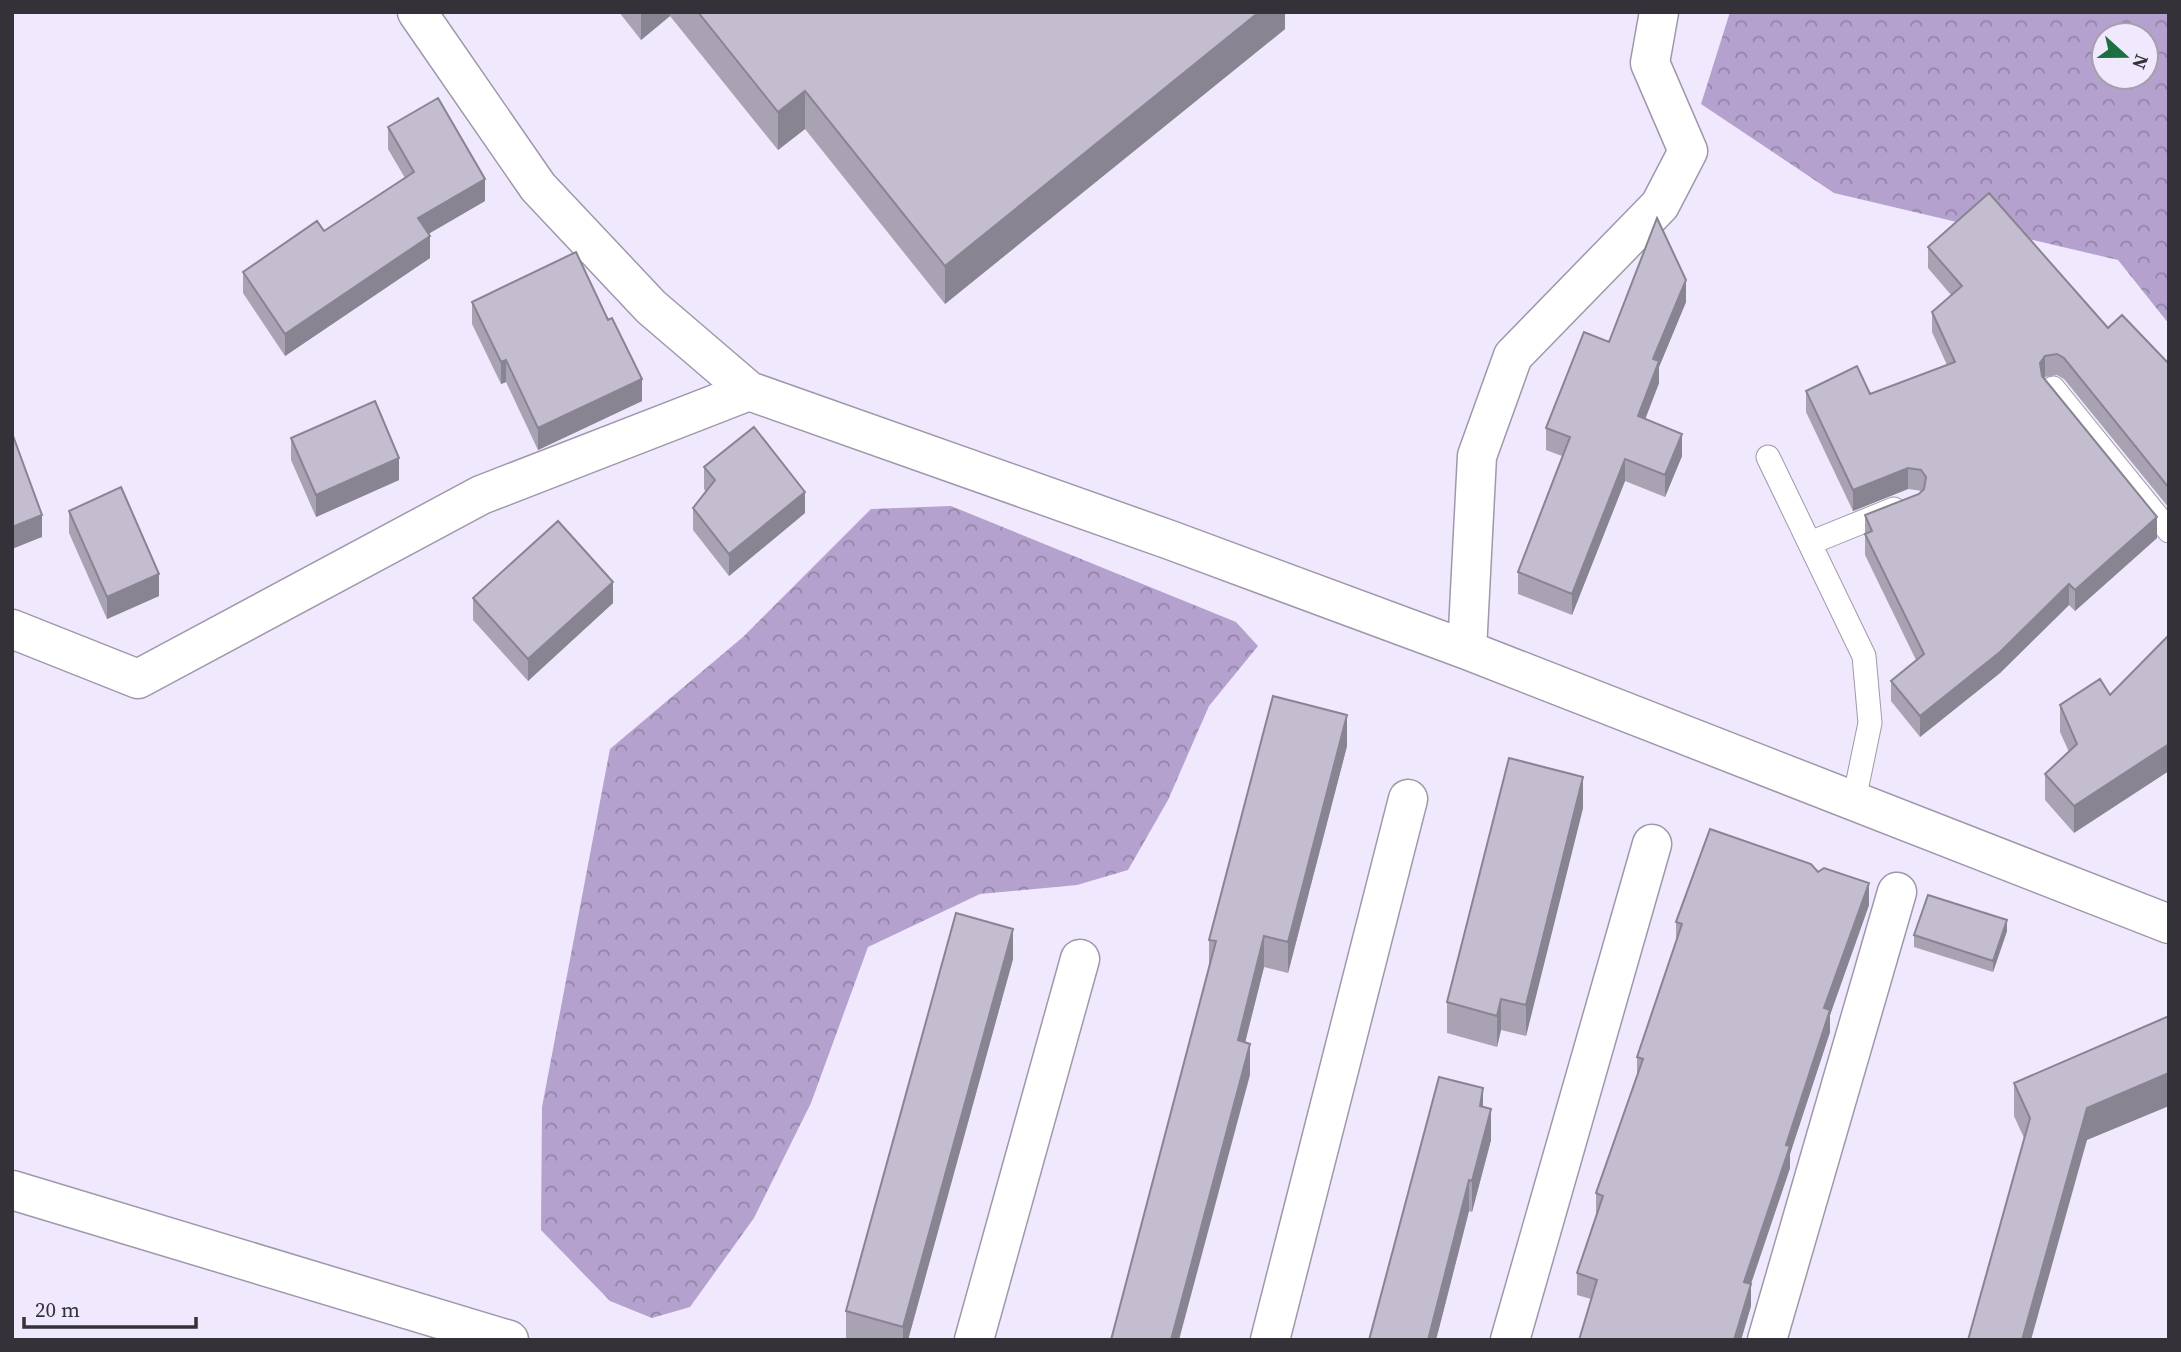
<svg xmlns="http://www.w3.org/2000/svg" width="2181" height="1352" viewBox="0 0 2181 1352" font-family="'Source Serif 4',serif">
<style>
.forest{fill:url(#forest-crowns);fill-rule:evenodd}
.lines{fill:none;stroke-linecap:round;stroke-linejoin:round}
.lane-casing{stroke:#9f98aa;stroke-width:25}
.street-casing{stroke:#9f98aa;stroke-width:41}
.lane{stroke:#fff;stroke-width:23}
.street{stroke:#fff;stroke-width:38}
.wall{fill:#a9a2b2}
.shaded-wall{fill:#898491}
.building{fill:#c4bccf;stroke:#898491;stroke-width:2}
</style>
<defs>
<pattern id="forest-crowns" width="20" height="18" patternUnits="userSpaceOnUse" patternTransform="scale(1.75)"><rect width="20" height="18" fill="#b4a1ce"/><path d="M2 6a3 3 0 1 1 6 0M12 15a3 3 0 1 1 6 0" fill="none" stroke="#9384a8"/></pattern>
</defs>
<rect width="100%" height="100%" fill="#f0e8fc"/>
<path class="forest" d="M 1730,12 L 2169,12 L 2169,324 L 2118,260 L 1834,193 L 1701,104 ZM 2104,35 L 2146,35 L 2146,77 L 2104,77 Z
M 951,506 L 1236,622 L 1258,646 L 1209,706 L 1168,800 L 1128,870 L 1077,885 L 980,894 L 868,947 L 811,1103 L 754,1218 L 690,1307 L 652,1318 L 610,1301 L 541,1230 L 542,1107 L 610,749 L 743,637 L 871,509 Z"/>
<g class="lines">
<g class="lane-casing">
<path id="lane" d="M 2053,388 L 2169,531
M 1768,457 L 1864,656 L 1870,723 L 1854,800
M 1810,543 L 1894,509"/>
</g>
<g class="street-casing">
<path id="street" d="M 417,12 L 538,187 L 651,307 L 749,391 L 1170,540 L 1467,650 L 2169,924
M 12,629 L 138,679 L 481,495 L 749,391
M 1467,650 L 1477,456 L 1513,356 L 1660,205 L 1688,151 L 1650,63 L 1659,12
M 12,1190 L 509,1340
M 974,1340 L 1080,959
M 1270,1340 L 1408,799
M 1510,1340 L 1652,844
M 1767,1340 L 1897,892"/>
</g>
<use href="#lane" class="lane"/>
<use href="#street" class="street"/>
</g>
<path class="wall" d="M 619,12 L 1285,12 L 1285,29 L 945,304 L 805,129 L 778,150 L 670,16 L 641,40 Z
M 388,127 L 485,201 L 428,234 L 430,258 L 285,356 L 243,293 L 243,272 L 324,231 L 405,178 L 388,149 Z
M 1928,247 L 2108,328 L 2169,364 L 2169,508 L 2064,379 L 2057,375 L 2045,377 L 2044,378 L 2157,538 L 2075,611 L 2069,605 L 2000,673 L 1920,737 L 1891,701 L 1891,681 L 1916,660 L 1865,555 L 1865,515 L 1919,494 L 1922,491 L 1908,489 L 1853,511 L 1806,412 L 1806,391 L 1870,394 L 1947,365 L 1932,332 L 1932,312 L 1951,295 L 1928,268 Z
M 472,302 L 642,401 L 538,450 L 506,382 L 501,384 L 472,324 Z
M 1686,302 L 1659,367 L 1659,383 L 1645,419 L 1682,456 L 1665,497 L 1625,481 L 1572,615 L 1518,594 L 1518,572 L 1562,456 L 1546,450 L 1546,428 L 1609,342 Z
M 291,438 L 399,480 L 316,517 L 291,460 Z
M 704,467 L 805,513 L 729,576 L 693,530 L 693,508 L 706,492 L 704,489 Z
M 69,511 L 159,596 L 107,619 L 69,533 Z
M 473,598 L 613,603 L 528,681 L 473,620 Z
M 2100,679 L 2074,833 L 2045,800 L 2045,774 L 2069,752 L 2060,732 L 2060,705 Z
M 1347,746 L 1288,973 L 1264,967 L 1245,1042 L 1250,1075 L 1209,965 L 1209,940 Z
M 1583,808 L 1526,1036 L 1501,1030 L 1497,1047 L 1447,1033 L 1447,1002 Z
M 1818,872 L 1869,905 L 1830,1015 L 1830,1032 L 1790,1154 L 1790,1168 L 1751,1284 L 1751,1306 L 1741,1340 L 1579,1340 L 1591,1299 L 1577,1295 L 1577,1273 L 1596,1215 L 1596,1193 L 1637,1075 L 1637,1057 L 1676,941 L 1676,922 Z
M 2007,931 L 1993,972 L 1914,947 L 1914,935 Z
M 1013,959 L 908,1340 L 846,1340 L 846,1311 Z
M 2014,1083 L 2087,1140 L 2024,1138 L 2014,1116 Z
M 1483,1107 L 1491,1140 L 1472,1212 L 1469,1211 L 1436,1340 Z"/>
<path class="shaded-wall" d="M 641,12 L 670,12 L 670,16 L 641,40 Z
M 1259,12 L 1285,12 L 1285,29 L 945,304 L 945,266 Z
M 805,91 L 805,129 L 778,150 L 778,112 Z
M 485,179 L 485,201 L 418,240 L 418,218 Z
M 430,236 L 430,258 L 285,356 L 285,334 Z
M 1686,280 L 1686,302 L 1659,367 L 1659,383 L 1638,438 L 1638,416 L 1653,359 Z
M 2045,356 L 2045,377 L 2040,384 L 2040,363 Z
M 506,360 L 506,382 L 501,384 L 501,362 Z
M 642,379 L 642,401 L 538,450 L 538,428 Z
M 1682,434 L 1682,456 L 1665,497 L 1665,475 Z
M 399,458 L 399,480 L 316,517 L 316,495 Z
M 1625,459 L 1625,481 L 1572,615 L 1572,594 Z
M 1908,468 L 1908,489 L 1853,511 L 1853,490 Z
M 805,492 L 805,513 L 729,576 L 729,554 Z
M 42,515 L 42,537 L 12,549 L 12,527 Z
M 2157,517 L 2157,538 L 2075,611 L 2075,590 Z
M 159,574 L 159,596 L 107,619 L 107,597 Z
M 613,582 L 613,603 L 528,681 L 528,659 Z
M 2069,584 L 2069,605 L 2000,673 L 1920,737 L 1920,716 Z
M 14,706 L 14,724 L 12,729 L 12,711 Z
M 1347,715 L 1347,746 L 1288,973 L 1288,942 Z
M 2169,744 L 2169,771 L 2074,833 L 2074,806 Z
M 1583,777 L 1583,808 L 1526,1036 L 1526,1005 Z
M 1869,883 L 1869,905 L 1830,1015 L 1830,1032 L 1790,1154 L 1790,1168 L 1744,1304 L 1744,1282 L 1786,1145 L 1824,1008 Z
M 2007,920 L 2007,931 L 1993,972 L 1993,961 Z
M 1013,929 L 1013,959 L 908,1340 L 903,1340 L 903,1327 Z
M 1264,936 L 1264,967 L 1238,1071 L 1238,1040 Z
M 1501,999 L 1501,1030 L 1497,1047 L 1497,1016 Z
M 1250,1044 L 1250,1075 L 1179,1340 L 1171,1340 Z
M 2169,1073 L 2169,1106 L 2087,1140 L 2031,1340 L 2022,1340 L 2087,1108 Z
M 1483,1088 L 1483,1119 L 1480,1106 Z
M 1491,1109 L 1491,1140 L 1472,1212 L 1472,1181 Z
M 1469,1180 L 1469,1211 L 1436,1340 L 1428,1340 Z
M 1751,1284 L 1751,1306 L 1741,1340 L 1734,1340 Z"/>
<path class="building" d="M 698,12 L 1259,12 L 945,266 L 805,91 L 778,112 Z
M 438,98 L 485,179 L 418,218 L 430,236 L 285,334 L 243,272 L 317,221 L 324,231 L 414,172 L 388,127 Z
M 1989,193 L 2108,328 L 2122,315 L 2169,364 L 2169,488 L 2064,358 L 2057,354 L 2045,356 L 2040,363 L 2042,376 L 2157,517 L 2075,590 L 2069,584 L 2000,652 L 1920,716 L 1891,681 L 1924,654 L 1865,534 L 1872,531 L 1865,515 L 1919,494 L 1924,489 L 1926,477 L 1921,470 L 1908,468 L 1853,490 L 1806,391 L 1857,366 L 1870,394 L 1955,362 L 1932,312 L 1962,286 L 1928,247 Z
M 1657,218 L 1686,280 L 1653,359 L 1659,361 L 1638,416 L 1682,434 L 1665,475 L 1625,459 L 1572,594 L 1518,572 L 1570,437 L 1546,428 L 1584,332 L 1609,342 Z
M 576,252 L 608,320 L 612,318 L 642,379 L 538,428 L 506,360 L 501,362 L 472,302 Z
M 375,401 L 399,458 L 316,495 L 291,438 Z
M 754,427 L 805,492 L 729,554 L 693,508 L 715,480 L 704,467 Z
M 12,433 L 42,515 L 12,527 Z
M 121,487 L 159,574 L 107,597 L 69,511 Z
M 558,521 L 613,582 L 528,659 L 473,598 Z
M 2169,635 L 2169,744 L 2074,806 L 2045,774 L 2077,744 L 2060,705 L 2100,679 L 2110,695 Z
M 1273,696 L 1347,715 L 1288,942 L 1264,936 L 1238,1040 L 1250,1044 L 1171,1340 L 1111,1340 L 1216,941 L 1209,940 Z
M 1509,758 L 1583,777 L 1526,1005 L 1501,999 L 1497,1016 L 1447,1002 Z
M 1710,829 L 1811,864 L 1818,872 L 1824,868 L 1869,883 L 1824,1008 L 1830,1010 L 1786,1145 L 1790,1146 L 1744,1282 L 1751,1284 L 1734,1340 L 1579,1340 L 1597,1280 L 1577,1273 L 1603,1196 L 1596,1193 L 1643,1059 L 1637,1057 L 1682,924 L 1676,922 Z
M 1928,895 L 2007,920 L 1993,961 L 1914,935 Z
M 956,913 L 1013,929 L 903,1327 L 846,1311 Z
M 2169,1016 L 2169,1073 L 2087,1108 L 2022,1340 L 1968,1340 L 2030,1118 L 2014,1083 Z
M 1439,1077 L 1483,1088 L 1480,1106 L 1491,1109 L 1472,1181 L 1469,1180 L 1428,1340 L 1369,1340 Z"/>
<rect width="2181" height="1352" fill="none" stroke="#343138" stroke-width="28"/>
<g transform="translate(2125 56) rotate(111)"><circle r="33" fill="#f0e8fc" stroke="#a59fae" stroke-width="2"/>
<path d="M0-5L12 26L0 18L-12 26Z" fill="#1b6f40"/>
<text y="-10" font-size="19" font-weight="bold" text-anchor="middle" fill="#343138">N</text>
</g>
<path d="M24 1317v10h172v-10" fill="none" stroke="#343138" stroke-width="3.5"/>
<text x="35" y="1317" font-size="21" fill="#343138" stroke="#f0e8fc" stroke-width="5" paint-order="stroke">20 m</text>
</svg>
